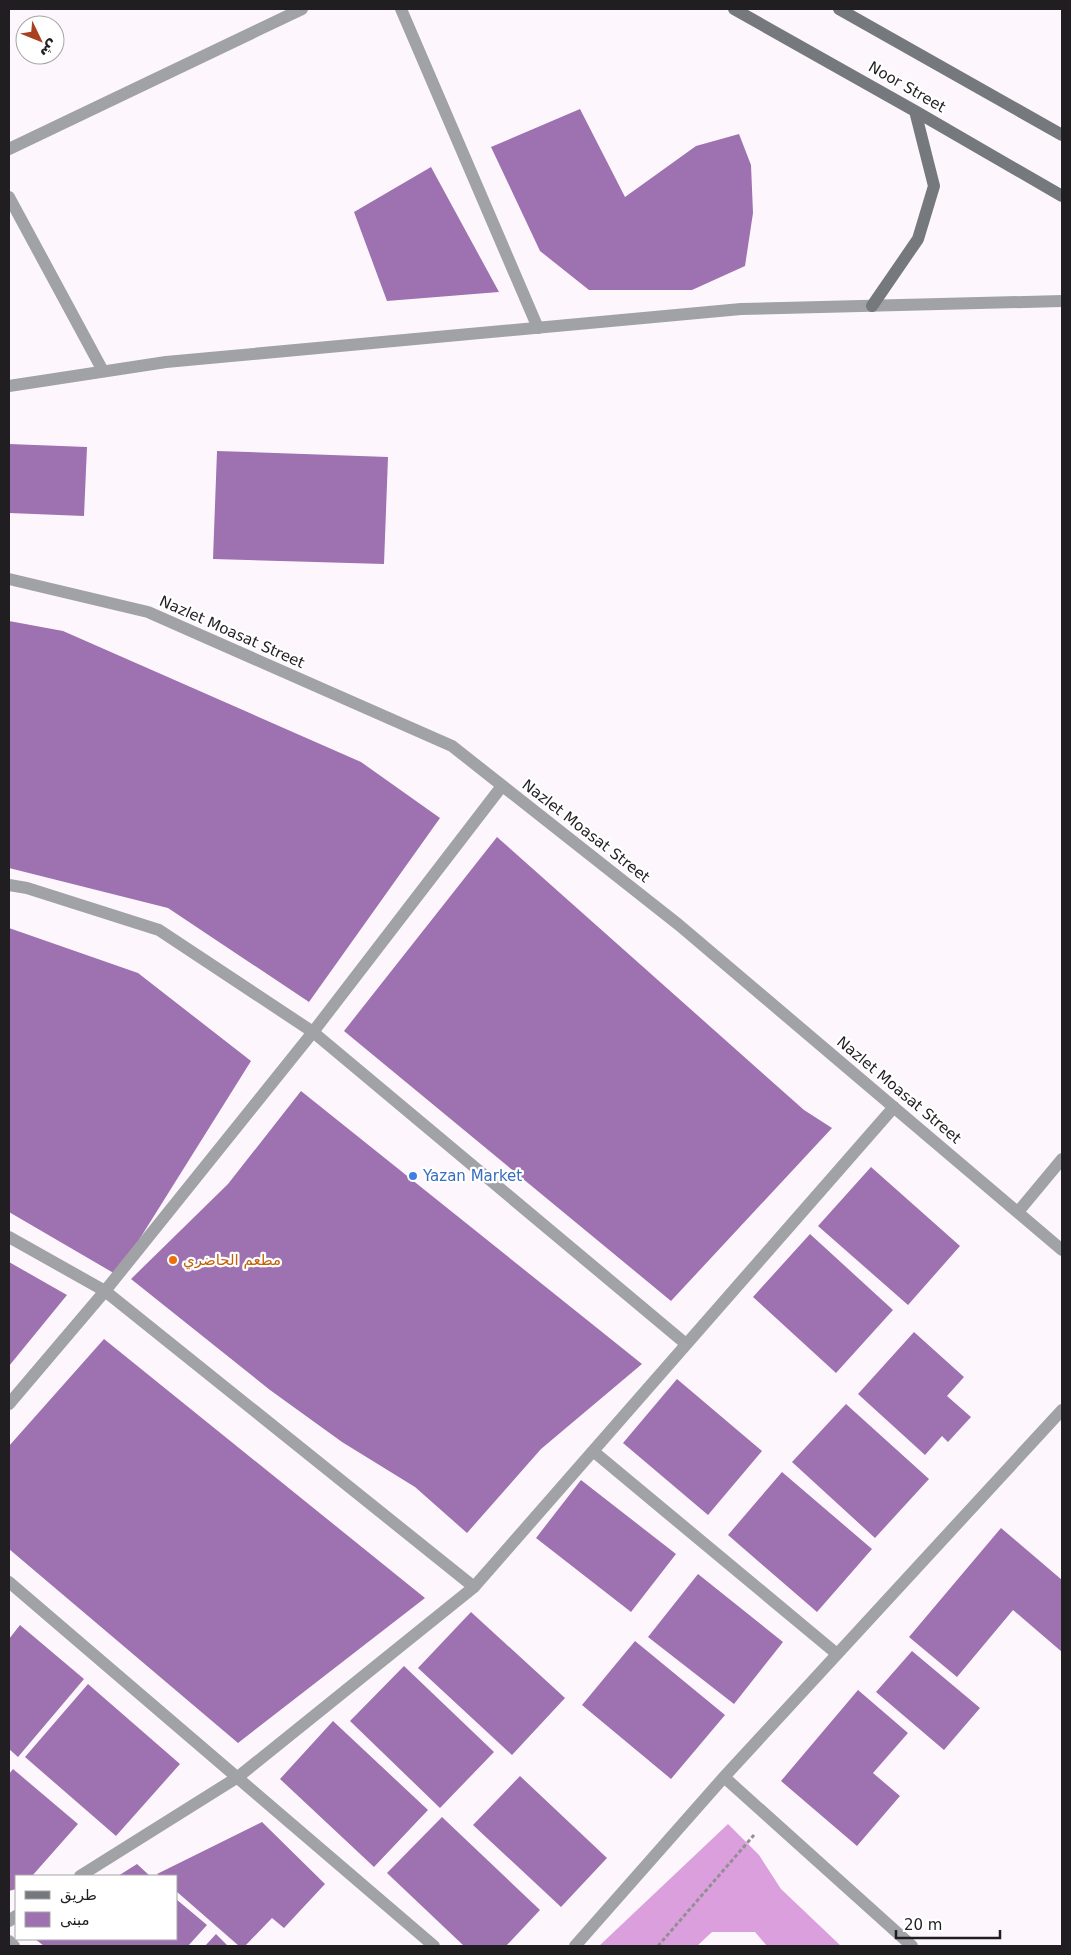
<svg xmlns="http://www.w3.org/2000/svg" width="1071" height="1955" viewBox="0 0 1071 1955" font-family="'DejaVu Sans','Noto Sans Arabic',sans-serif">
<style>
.forest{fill:#da9fdc}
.building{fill:#9e71b1}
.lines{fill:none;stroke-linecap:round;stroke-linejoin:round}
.path{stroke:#948f94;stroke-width:3;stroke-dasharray:4 2.5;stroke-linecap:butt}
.minor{stroke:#a0a2a5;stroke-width:12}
.tertiary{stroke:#a0a2a5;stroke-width:12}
.secondary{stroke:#75797d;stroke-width:12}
.shop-dot{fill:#3f7fe0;stroke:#fff;stroke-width:2}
.food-dot{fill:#e8710a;stroke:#fff;stroke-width:2}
.labels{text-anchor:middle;stroke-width:4.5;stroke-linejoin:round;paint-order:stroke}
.street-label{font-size:15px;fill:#211e21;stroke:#fff}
.shop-label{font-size:15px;fill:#366cbe;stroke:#fff;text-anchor:start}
.food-label{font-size:15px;fill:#c56008;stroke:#fff;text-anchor:start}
</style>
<rect width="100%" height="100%" fill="#fdf7fd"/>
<path class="forest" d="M 728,1824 L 759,1855 L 781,1889 L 841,1946 L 767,1946 L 755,1932 L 712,1932 L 697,1946 L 599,1946 Z"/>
<path class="building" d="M 580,109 L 625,197 L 696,146 L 739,134 L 751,165 L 753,213 L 745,266 L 692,290 L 589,290 L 540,251 L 491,147 Z
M 431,167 L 499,292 L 387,301 L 354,212 Z
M 9,444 L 87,447 L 84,516 L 9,513 Z
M 217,451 L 388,457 L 384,564 L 213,559 Z
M 9,621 L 63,631 L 361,762 L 440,818 L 309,1002 L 168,908 L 9,868 Z
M 497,837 L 804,1110 L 832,1128 L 671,1301 L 344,1031 Z
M 9,928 L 138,973 L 251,1061 L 117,1275 L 9,1212 Z
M 301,1091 L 642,1364 L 541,1449 L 467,1533 L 415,1487 L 342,1442 L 270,1390 L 131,1279 L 228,1184 Z
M 871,1167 L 960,1246 L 908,1305 L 818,1226 Z
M 810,1234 L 893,1310 L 836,1373 L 753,1297 Z
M 9,1262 L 67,1295 L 9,1366 Z
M 914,1332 L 964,1377 L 947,1396 L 971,1417 L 948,1442 L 942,1436 L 925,1455 L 858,1394 Z
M 104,1339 L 425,1598 L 238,1743 L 9,1549 L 9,1446 Z
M 677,1379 L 762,1451 L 708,1515 L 623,1443 Z
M 846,1404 L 929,1479 L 875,1538 L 792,1462 Z
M 782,1472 L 872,1549 L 817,1612 L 728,1535 Z
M 581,1480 L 676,1554 L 631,1612 L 536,1538 Z
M 1001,1528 L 1062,1580 L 1062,1652 L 1013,1610 L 957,1677 L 909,1637 Z
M 698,1574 L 783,1642 L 734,1704 L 648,1637 Z
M 471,1612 L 565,1698 L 512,1755 L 418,1668 Z
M 20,1625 L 84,1679 L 18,1757 L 9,1749 L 9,1639 Z
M 635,1641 L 725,1715 L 671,1779 L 582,1705 Z
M 912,1651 L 980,1708 L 944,1750 L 876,1692 Z
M 404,1666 L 494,1752 L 440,1808 L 350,1721 Z
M 88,1684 L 180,1764 L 116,1836 L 25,1757 Z
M 858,1690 L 908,1733 L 873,1773 L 900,1796 L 857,1846 L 781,1781 Z
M 333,1721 L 428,1810 L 374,1867 L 280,1779 Z
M 13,1769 L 78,1824 L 32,1876 L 16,1876 L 16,1889 L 9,1891 L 9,1774 Z
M 520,1776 L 607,1858 L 561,1907 L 473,1825 Z
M 442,1817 L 540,1910 L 506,1946 L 464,1946 L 387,1873 Z
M 262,1822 L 325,1884 L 284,1928 L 272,1918 L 245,1946 L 239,1946 L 176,1891 L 176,1876 L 160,1876 L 157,1874 Z
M 137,1864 L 150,1876 L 118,1876 Z
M 176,1899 L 207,1925 L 188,1946 L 44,1946 L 35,1939 L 176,1939 Z
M 216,1934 L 228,1946 L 205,1946 Z"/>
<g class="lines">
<path class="path" d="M 658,1946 L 754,1835"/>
<path class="minor" d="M 401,9 L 538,328
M 9,149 L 302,9
M 9,197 L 103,371
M 9,579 L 148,612 L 452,746 L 679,925 L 1062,1250
M 9,885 L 27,888 L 159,930 L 313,1032 L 686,1344
M 1018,1212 L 1062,1159
M 9,1237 L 105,1291 L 474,1587
M 9,1404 L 105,1291 L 313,1032 L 502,786
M 593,1451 L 837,1654
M 9,1582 L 434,1946
M 80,1876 L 238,1777 L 474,1587 L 894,1107
M 9,1921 L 16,1916
M 9,1941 L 14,1946"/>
<path class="tertiary" d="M 9,386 L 166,362 L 741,309 L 1062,301
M 724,1777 L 912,1946
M 575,1946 L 724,1777 L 1062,1410"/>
<path class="secondary" d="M 734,9 L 915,111 L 1062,196
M 839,9 L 1062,135
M 872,306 L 918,239 L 934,186 L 915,111"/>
</g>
<circle class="shop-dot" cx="413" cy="1176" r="5"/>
<circle class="food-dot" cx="173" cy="1260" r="5"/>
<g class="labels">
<g class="street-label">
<text transform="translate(907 87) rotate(30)" y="5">Noor Street</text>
<text transform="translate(232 632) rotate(24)" y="5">Nazlet Moasat Street</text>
<text transform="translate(586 831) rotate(38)" y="5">Nazlet Moasat Street</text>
<text transform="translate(899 1090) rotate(40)" y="5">Nazlet Moasat Street</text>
</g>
<g class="shop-label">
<text x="423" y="1181">Yazan Market</text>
</g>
<g class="food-label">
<text x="183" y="1265">مطعم الحاضري</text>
</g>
</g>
<rect width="1071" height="1955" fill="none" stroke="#211e21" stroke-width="20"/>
<rect x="15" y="1875" width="162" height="65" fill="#ffffff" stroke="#a6a5a6"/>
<rect x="25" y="1891" width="25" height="8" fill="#75797d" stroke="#a6a5a6"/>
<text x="60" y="1900" font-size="15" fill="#211e21">طريق</text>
<rect x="25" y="1912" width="25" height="15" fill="#9e71b1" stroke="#a6a5a6"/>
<text x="60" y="1925" font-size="15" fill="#211e21">مبنى</text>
<g transform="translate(40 40) rotate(133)"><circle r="24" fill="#ffffff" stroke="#a6a5a6"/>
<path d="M0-4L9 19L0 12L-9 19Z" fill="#a94121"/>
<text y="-8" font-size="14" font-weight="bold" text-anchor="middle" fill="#211e21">ش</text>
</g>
<path d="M896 1930v8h104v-8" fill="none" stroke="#211e21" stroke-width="2.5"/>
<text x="904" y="1930" font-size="15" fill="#211e21" stroke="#ffffff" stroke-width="4" paint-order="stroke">20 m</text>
</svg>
